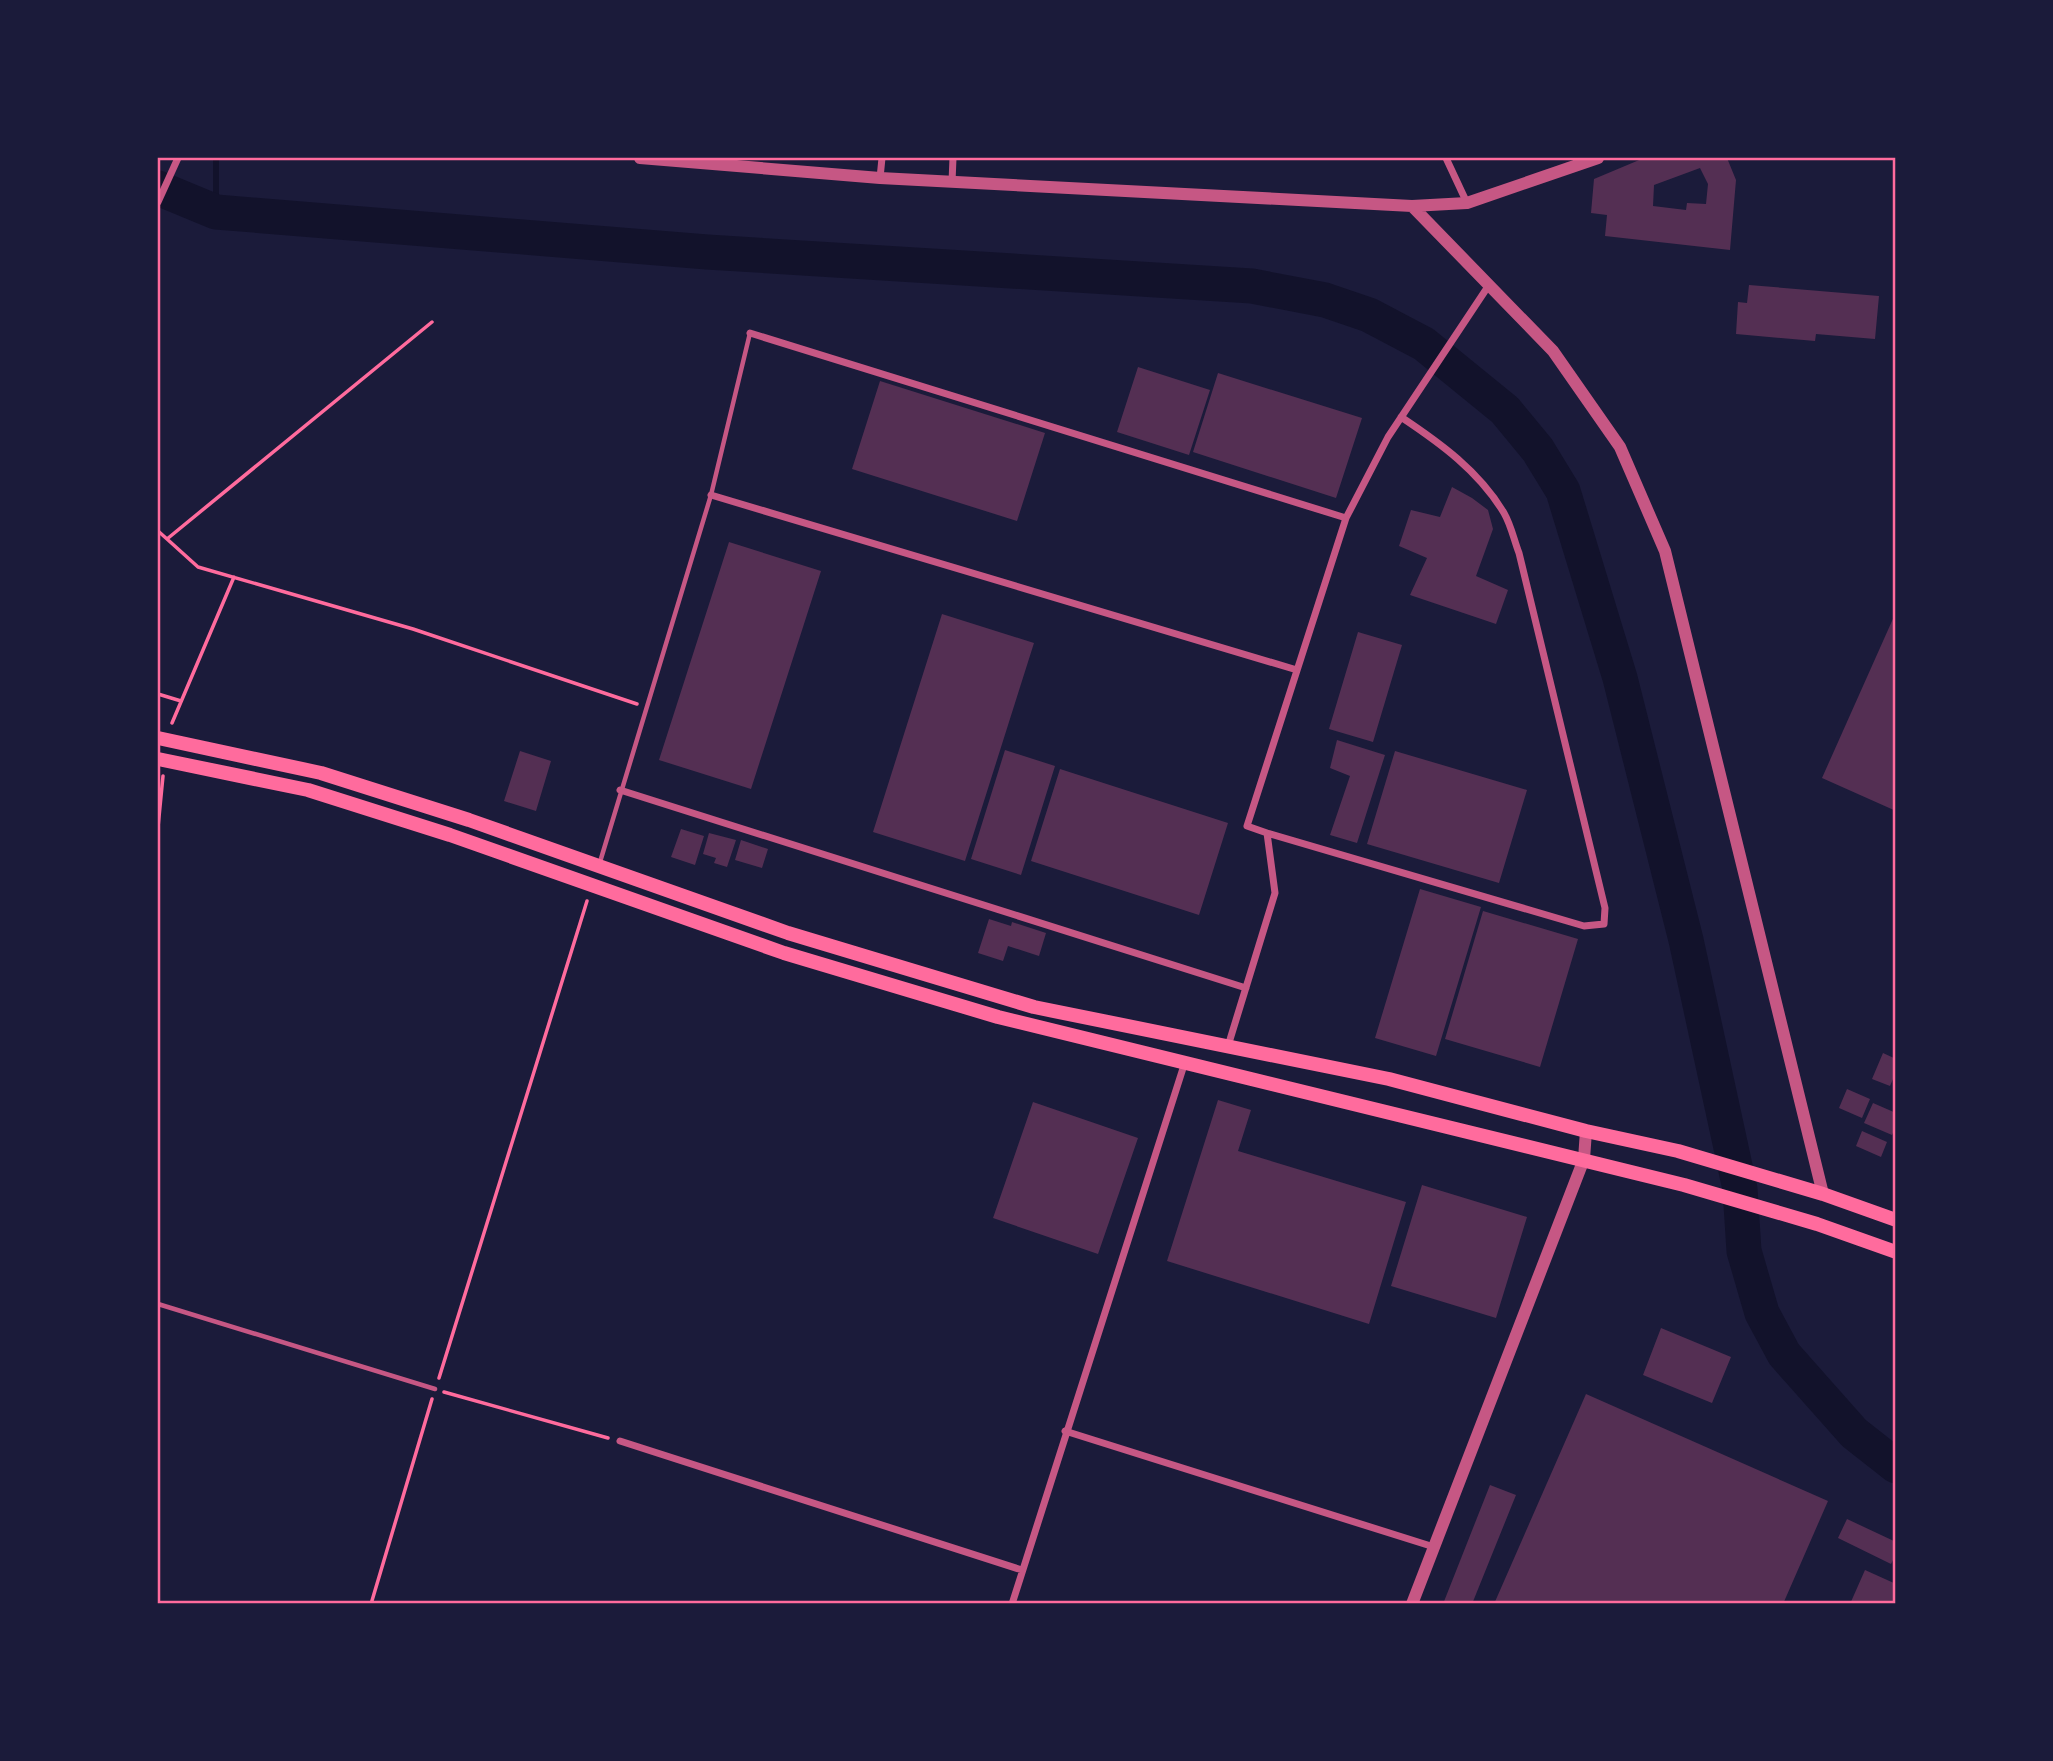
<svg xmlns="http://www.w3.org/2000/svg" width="2053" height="1761" viewBox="0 0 2053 1761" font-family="Commissioner,sans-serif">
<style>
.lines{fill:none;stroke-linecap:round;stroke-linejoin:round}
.stream{stroke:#12122b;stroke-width:6}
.river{stroke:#12122b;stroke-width:35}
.building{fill:#542f53;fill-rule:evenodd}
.path{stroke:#ff6b9d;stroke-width:3.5}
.service{stroke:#c65784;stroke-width:4.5}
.minor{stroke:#c65784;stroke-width:7}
.tertiary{stroke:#c65784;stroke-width:12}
.primary{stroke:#ff6b9d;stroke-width:14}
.neatline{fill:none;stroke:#ff6b9d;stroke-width:2.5}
</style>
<rect width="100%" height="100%" fill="#1b1b3a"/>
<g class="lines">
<path class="stream" d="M 216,212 L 216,158"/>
<path class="river" d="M 158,188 L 216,212 L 707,252 L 1252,286 L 1325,300 L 1369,315 L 1424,344 L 1505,410 L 1538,450 L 1563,491 L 1620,678 L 1686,940 L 1740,1189 L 1744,1251 L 1762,1313 L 1784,1354 L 1799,1371 L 1854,1433 L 1896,1466"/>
</g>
<path class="building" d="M 1644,158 L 1727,158 L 1736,180 L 1730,250 L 1605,236 L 1607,215 L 1591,213 L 1594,179 ZM 1700,168 L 1708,184 L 1706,204 L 1687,203 L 1686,210 L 1653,206 L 1654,185 Z
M 1749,285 L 1879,296 L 1875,339 L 1816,334 L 1815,341 L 1736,334 L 1738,302 L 1747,303 Z
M 1138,367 L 1210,390 L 1189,455 L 1117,432 Z
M 1218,373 L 1362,418 L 1336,498 L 1193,452 Z
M 880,381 L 1045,433 L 1017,521 L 852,469 Z
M 1452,487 L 1472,498 L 1488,510 L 1493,529 L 1476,576 L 1508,590 L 1496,624 L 1410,595 L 1427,558 L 1399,546 L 1411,510 L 1440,517 Z
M 729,542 L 821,571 L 751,789 L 659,760 Z
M 1896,612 L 1896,811 L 1822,778 Z
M 942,614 L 1034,643 L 965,861 L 873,832 Z
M 1358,632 L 1402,645 L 1373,742 L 1329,729 Z
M 1337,740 L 1385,755 L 1357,843 L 1330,835 L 1350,776 L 1330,768 Z
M 1005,750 L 1055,766 L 1021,875 L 971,859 Z
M 520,751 L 551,761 L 536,811 L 504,801 Z
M 1395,751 L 1527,790 L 1499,883 L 1367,844 Z
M 1060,769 L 1228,823 L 1199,915 L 1031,861 Z
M 681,829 L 704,836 L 695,865 L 671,857 Z
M 709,833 L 736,840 L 727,867 L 714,863 L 716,858 L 703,854 Z
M 741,840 L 768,849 L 762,868 L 735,860 Z
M 1420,889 L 1481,907 L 1436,1056 L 1375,1038 Z
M 1483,911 L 1578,939 L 1540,1067 L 1445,1039 Z
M 989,919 L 1011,926 L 1012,922 L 1046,933 L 1039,956 L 1008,946 L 1003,961 L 978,953 Z
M 1883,1053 L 1896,1059 L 1896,1072 L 1890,1086 L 1872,1079 Z
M 1847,1089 L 1870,1099 L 1862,1118 L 1839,1108 Z
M 1218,1100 L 1251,1110 L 1238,1151 L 1406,1202 L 1369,1324 L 1167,1261 Z
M 1033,1102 L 1138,1138 L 1098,1254 L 993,1218 Z
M 1873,1103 L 1896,1113 L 1896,1126 L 1892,1135 L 1864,1123 Z
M 1862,1131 L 1887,1142 L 1881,1157 L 1856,1146 Z
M 1422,1185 L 1527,1217 L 1496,1318 L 1391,1286 Z
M 1661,1328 L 1731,1357 L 1712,1403 L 1643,1375 Z
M 1586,1394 L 1828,1501 L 1783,1604 L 1494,1604 Z
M 1490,1485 L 1516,1495 L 1472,1604 L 1443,1604 Z
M 1847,1519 L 1896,1542 L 1896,1554 L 1891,1564 L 1838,1538 Z
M 1865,1570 L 1896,1584 L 1896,1604 L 1850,1604 Z"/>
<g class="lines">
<path class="path" d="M 158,531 L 167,539 L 432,322
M 167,539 L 198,567 L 413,629 L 637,704
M 158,694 L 181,701
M 172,723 L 234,577
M 158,827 L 163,776
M 439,1378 L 587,901
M 444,1392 L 608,1438
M 371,1604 L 432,1399"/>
<path class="service" d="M 600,862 L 711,495 L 750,333
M 158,1304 L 435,1389"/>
<path class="minor" d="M 1446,158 L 1467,203
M 880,178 L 882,158
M 952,182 L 953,158
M 158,202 L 178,158
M 750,333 L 1346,518
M 711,495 L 1297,670
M 620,790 L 1246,988
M 1267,833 L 1584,926 L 1604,924 L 1605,908 L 1519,553 C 1514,540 1511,525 1504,513 C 1479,471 1440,443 1401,417
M 1228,1046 L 1275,893 L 1267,833 L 1247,826 L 1346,518 L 1388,437 L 1489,285
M 1065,1431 L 1434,1547
M 620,1441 L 1022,1570
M 1012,1604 L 1185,1062"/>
<path class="tertiary" d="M 640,158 L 880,178 L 1412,206 L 1467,203 L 1598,158
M 1412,206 L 1553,351 L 1620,447 L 1665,551 L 1823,1194
M 1412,1604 L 1584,1159 L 1586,1131"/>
<path class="primary" d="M 158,738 L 321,773 L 469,820 L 788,933 L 1034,1007 L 1389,1079 L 1586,1131 L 1678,1151 L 1823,1194 L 1896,1220
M 158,759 L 308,790 L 450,835 L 784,953 L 998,1017 L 1684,1185 L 1817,1224 L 1896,1252"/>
</g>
<rect width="2053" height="1761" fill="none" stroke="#1b1b3a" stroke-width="318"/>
<rect x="159" y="159" width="1735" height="1443" class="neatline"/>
</svg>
